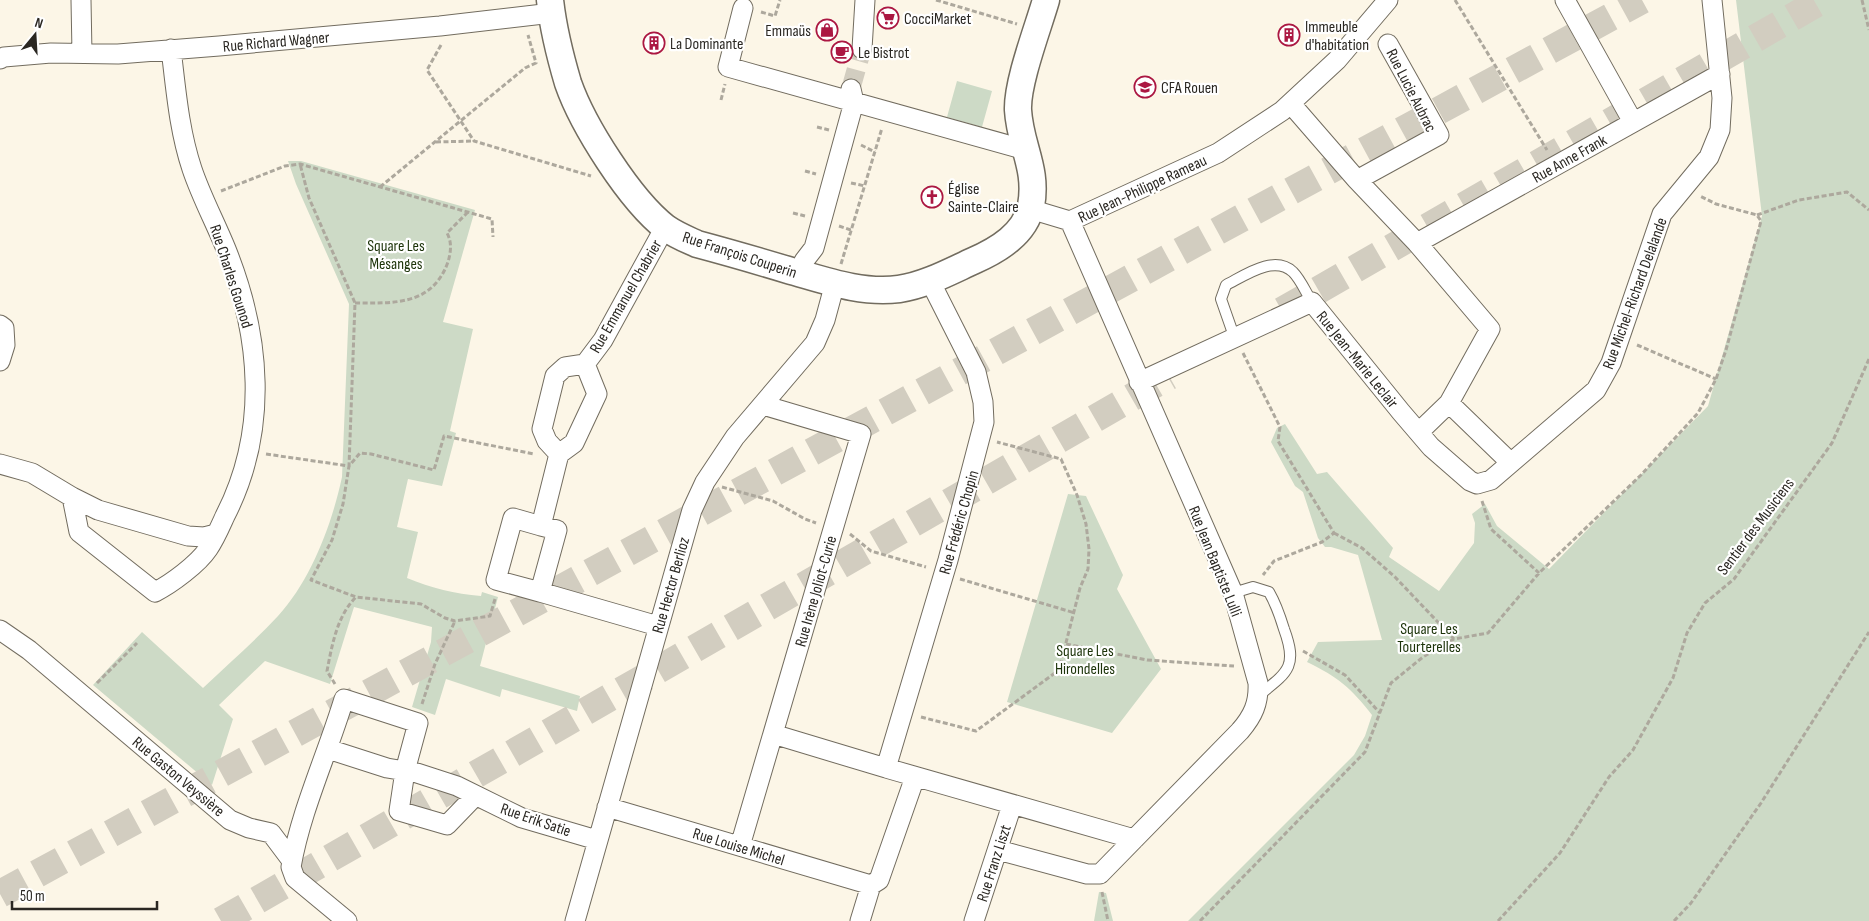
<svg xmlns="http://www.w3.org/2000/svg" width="1869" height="921" viewBox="0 0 1869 921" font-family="'Sofia Sans Condensed',sans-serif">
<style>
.green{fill:#cddac6}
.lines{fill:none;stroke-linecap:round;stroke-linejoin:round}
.street-tunnel{stroke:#d2cdc0;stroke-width:19;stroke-dasharray:19 9;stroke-linecap:butt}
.highway-tunnel{stroke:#d2cdc0;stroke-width:28;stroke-dasharray:28 14;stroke-linecap:butt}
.lane-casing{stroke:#726c5f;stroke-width:12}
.street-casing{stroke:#726c5f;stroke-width:21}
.secondary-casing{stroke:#726c5f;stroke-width:29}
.path{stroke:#ada89d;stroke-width:3;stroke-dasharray:5 2.5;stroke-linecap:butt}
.lane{stroke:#fff;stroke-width:10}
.street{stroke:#fff;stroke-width:19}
.secondary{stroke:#fff;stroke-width:26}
.labels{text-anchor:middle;stroke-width:4.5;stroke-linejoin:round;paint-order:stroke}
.poi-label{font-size:16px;fill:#2a2722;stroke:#fff;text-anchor:start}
.street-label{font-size:16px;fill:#2a2722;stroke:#fff}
.park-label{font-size:16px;fill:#1c3309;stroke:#fff}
</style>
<rect width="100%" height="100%" fill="#fcf6e7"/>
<path class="green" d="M 1736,0 L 1869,0 L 1869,921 L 1188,921 L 1354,755 L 1365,736 L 1372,715 C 1351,688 1338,677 1307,662 L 1318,642 L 1382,640 L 1358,555 L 1331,547 L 1325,547 L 1318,538 L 1303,492 L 1295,486 L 1271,442 L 1277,428 L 1285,424 L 1317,474 L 1327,472 L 1393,548 L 1389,557 L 1439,591 L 1474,543 L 1475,523 L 1472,514 L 1485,504 L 1497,526 L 1549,569 L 1708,406 L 1762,216 Z
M 957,81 L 992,91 L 982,127 L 947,117 Z
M 288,161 L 301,161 L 475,210 L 443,322 L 473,329 L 450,431 L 456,433 L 442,486 L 408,479 L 397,527 L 418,532 L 407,578 C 431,588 455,594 481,596 L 482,592 L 498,597 L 480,666 L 580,696 L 577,711 L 502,689 L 500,697 L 446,679 L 435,715 L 412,707 L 431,642 L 432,627 L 354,607 L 330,684 L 265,661 L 219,705 L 233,719 L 212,785 L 93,685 L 142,632 L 203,688 C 228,664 255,641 278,616 C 311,580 332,524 342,477 L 349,304 L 296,184 Z
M 1068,494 L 1086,496 L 1123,575 L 1117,589 L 1161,669 L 1112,733 L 1007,702 Z
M 1099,892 L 1106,893 L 1113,921 L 1094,921 Z"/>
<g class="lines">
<path class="street-tunnel" d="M 851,88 L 862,49"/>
<path class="highway-tunnel" d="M 1282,311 L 1822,0
M 0,894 L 1642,0
M 221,921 L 1169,376"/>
<g class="lane-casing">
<path id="lane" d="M 1235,339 L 1221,299 L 1226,285 C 1244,276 1274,254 1293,272 C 1301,280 1306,293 1312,302
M 1233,593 L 1253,587 L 1269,592 C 1276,604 1280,616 1284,629 C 1298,667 1288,672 1258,696"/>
</g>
<g class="street-casing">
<path id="street" d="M 81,0 L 82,53
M 1565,0 L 1633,122
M 743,8 L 728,67 L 1026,150
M 862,49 L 865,0
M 0,59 L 4,57 L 51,53 L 118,54 L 219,46 L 440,26 L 552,13
M 1291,104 L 1357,180 L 1417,243 L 1490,329 L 1449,403 L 1419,432
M 1357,180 L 1439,135 L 1388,44
M 1030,209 L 1070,221 L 1218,153 L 1282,111 L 1337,60 L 1388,0
M 1417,243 L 1720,74
M 804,261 L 814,248 L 854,102 L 851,89
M 930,281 L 976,372 L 983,402 L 984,422 L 948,560 L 886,768 L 1134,839
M 0,325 L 4,328 L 5,345 L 0,361
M 585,364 L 597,394 L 574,443 L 559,454 L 541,526 L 557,530 L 540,592 L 658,626
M 1139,382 L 1312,302 L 1401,412 L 1431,447 L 1470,481 L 1477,484 L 1491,480 L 1596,390 L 1611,363 L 1662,214 L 1709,157 L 1720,130 L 1722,98 L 1712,0
M 1449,403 L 1511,463
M 559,454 L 547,441 L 542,429 L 555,376 L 565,367 L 585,364 L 603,340 L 665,227
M 0,464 L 32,473 L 72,497 L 79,532 L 155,592 C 171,584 198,564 208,549 C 215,539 220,527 225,516 C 269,430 261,336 226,249 C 215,222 201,196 192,169 C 179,130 176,90 171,49
M 72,497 L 98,510 L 188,536 L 204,537 L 216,534
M 540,592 L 496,580 L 513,518 L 541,526
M 0,630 L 29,650 L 230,820 L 249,828 L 271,833 L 292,861
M 773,734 L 886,768
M 328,749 L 387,768 L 417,773 L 457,786 L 522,818 L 597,840
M 607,807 L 871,885 L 860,921
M 740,846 L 861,434 L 763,405
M 998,850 L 1087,874 L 1100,874 L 1240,731 C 1253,716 1259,703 1258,683 L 1233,593 L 1070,221
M 871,885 L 879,880 L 915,777
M 347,921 L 295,878 L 291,867 C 301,810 327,755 344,699 L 418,723 L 405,771 L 399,811 L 447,825 L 475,796
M 575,921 L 692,510 L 705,482 L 735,437 L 815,343 L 825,320 L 835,283
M 974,921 L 1012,805"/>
</g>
<g class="secondary-casing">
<path id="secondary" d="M 550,0 C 553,27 560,56 568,83 C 583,126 630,200 666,228 C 676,235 686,239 697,244 C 727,252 758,261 788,270 C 824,280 861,294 899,289 C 925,285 949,272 973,261 C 998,250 1025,234 1031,206 C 1038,168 1020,146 1018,110 C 1017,82 1038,28 1046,0"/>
</g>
<path class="path" d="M 936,0 L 1017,24
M 1455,0 L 1547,150
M 1862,0 L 1869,30
M 761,12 L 775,16 L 780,0
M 441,45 L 427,70 L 474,141 L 591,176
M 721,100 L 725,84
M 817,127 L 829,130
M 436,142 L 474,141
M 861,145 L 875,152
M 805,171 L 816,174
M 851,183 L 865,186
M 380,187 L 525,68 L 536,63 L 528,35
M 221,191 L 285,166 L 300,164 L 492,219 L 493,237
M 793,213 L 805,216
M 1757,215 L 1799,200 L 1847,192 L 1869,210
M 839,226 L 851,230
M 841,264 L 882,128
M 355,303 C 394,303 432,306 448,262 C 451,252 452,242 447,233 L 467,213
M 1637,345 L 1716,379
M 1243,353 L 1280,427 L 1278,441 L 1334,533 L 1322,542 L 1274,561 L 1263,575
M 266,454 L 349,466 L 355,303 L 309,198 L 300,164
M 722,487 L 773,501 L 805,519 L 816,523
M 1482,501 L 1491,529 L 1539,573
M 1334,533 L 1362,548 L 1395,577 L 1454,639
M 850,534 L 871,551 L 926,567
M 960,579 L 1075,613
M 495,599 L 490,616 L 455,621 L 445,618 L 421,604 L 356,597 L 311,580 L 332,540 L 343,504 L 349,466 L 360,453 L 371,454 L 434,470 L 444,436 L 534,454
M 1066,644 L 1147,660 L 1234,666
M 1303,651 L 1345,675 L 1380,713
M 97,683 L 137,643
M 335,684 L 327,671 C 332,645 337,616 356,597
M 422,704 L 435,664 L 455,621
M 921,717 L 976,731 L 1059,670 L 1080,588 L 1088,569 L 1089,549 L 1086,524 L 1077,495 L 1061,459 L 997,442
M 1102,892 L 1108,921
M 1200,921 L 1365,752 L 1391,683 L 1423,657 L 1454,639 L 1488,633 L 1539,573 L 1641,475 L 1698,413 L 1716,379 L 1726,350 L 1761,221 L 1757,215 L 1716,204 L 1700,196
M 1498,921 L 1560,853 L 1609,777 L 1633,750 L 1673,678 L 1687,633 L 1705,603 L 1734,579 L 1832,443 L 1869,359
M 1674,921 L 1691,903 L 1761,803 L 1869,632"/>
<use href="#lane" class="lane"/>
<use href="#street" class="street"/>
<use href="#secondary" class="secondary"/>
</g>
<defs>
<g id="supermarket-ring" transform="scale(1.125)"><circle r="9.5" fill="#fff" stroke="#ab1742" stroke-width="1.5"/><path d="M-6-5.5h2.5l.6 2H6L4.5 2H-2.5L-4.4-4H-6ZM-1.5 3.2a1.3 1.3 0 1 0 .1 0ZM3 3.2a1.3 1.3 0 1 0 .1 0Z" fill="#ab1742"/></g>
<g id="shop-ring" transform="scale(1.125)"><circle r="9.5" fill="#fff" stroke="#ab1742" stroke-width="1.5"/><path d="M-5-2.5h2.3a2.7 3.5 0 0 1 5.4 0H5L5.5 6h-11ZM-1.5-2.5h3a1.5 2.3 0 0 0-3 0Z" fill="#ab1742"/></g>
<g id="building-ring" transform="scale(1.125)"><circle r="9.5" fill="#fff" stroke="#ab1742" stroke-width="1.5"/><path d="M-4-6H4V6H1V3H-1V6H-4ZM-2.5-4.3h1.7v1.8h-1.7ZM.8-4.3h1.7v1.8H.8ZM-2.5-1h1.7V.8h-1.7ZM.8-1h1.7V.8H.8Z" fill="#ab1742"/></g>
<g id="cafe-ring" transform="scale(1.125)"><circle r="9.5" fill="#fff" stroke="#ab1742" stroke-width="1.5"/><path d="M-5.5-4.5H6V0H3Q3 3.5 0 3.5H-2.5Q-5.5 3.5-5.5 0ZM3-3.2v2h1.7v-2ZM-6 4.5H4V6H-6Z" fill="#ab1742"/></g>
<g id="university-ring" transform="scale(1.125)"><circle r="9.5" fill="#fff" stroke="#ab1742" stroke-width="1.5"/><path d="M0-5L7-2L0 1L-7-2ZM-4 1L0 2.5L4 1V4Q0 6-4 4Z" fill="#ab1742"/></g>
<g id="church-ring" transform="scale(1.125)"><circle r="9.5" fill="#fff" stroke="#ab1742" stroke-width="1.5"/><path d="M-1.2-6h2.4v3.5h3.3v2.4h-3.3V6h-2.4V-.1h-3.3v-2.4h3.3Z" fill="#ab1742"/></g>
</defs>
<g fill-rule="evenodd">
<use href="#supermarket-ring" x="888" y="18"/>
<use href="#shop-ring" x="827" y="30"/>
<use href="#building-ring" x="1289" y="35"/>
<use href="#building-ring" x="654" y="43"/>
<use href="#cafe-ring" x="842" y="52"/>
<use href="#university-ring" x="1145" y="87"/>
<use href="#church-ring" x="932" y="197"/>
</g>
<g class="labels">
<g class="poi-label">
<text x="904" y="24">CocciMarket</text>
<text x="1305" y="32">Immeuble<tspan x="1305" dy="18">d'habitation</tspan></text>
<text x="811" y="36" text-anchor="end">Emmaüs</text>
<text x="670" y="49">La Dominante</text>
<text x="858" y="58">Le Bistrot</text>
<text x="1161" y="93">CFA Rouen</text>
<text x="948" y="194">Église<tspan x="948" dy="18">Sainte-Claire</tspan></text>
</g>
<g class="street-label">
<text transform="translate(276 41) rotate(-5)" y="6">Rue Richard Wagner</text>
<text transform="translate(1412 90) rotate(63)" y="6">Rue Lucie Aubrac</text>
<text transform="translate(1569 158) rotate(-29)" y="6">Rue Anne Frank</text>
<text transform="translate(1142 188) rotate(-25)" y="6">Rue Jean-Philippe Rameau</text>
<text transform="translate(740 254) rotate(18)" y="6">Rue François Couperin</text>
<text transform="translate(232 276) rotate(72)" y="6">Rue Charles Gounod</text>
<text transform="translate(1634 293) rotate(-70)" y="6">Rue Michel-Richard Delalande</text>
<text transform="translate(625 296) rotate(-60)" y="6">Rue Emmanuel Chabrier</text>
<text transform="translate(1358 359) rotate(51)" y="6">Rue Jean-Marie Leclair</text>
<text transform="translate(958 522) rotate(-74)" y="6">Rue Frédéric Chopin</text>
<text transform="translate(1755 526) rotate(-53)" y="6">Sentier des Musiciens</text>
<text transform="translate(1216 561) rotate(68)" y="6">Rue Jean Baptiste Lulli</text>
<text transform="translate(670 585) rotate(-74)" y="6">Rue Hector Berlioz</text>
<text transform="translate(815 591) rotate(-74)" y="6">Rue Irène Joliot-Curie</text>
<text transform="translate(179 776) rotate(40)" y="6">Rue Gaston Veyssière</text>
<text transform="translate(536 819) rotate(19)" y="6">Rue Erik Satie</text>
<text transform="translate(739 846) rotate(17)" y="6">Rue Louise Michel</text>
<text transform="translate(993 863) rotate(-72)" y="6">Rue Franz Liszt</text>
</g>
<g class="park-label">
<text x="396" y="251">Square Les<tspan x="396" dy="18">Mésanges</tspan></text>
<text x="1429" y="634">Square Les<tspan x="1429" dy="18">Tourterelles</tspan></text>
<text x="1085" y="656">Square Les<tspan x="1085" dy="18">Hirondelles</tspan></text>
</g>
</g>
<g transform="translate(35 35) rotate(18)" stroke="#ffffff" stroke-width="4" paint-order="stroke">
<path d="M0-4L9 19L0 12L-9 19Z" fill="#2a2722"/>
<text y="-8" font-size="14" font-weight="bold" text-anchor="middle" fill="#2a2722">N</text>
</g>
<path d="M12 901v8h145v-8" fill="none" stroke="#2a2722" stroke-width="2.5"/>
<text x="20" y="901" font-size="15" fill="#2a2722" stroke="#ffffff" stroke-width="4" paint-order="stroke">50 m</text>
</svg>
